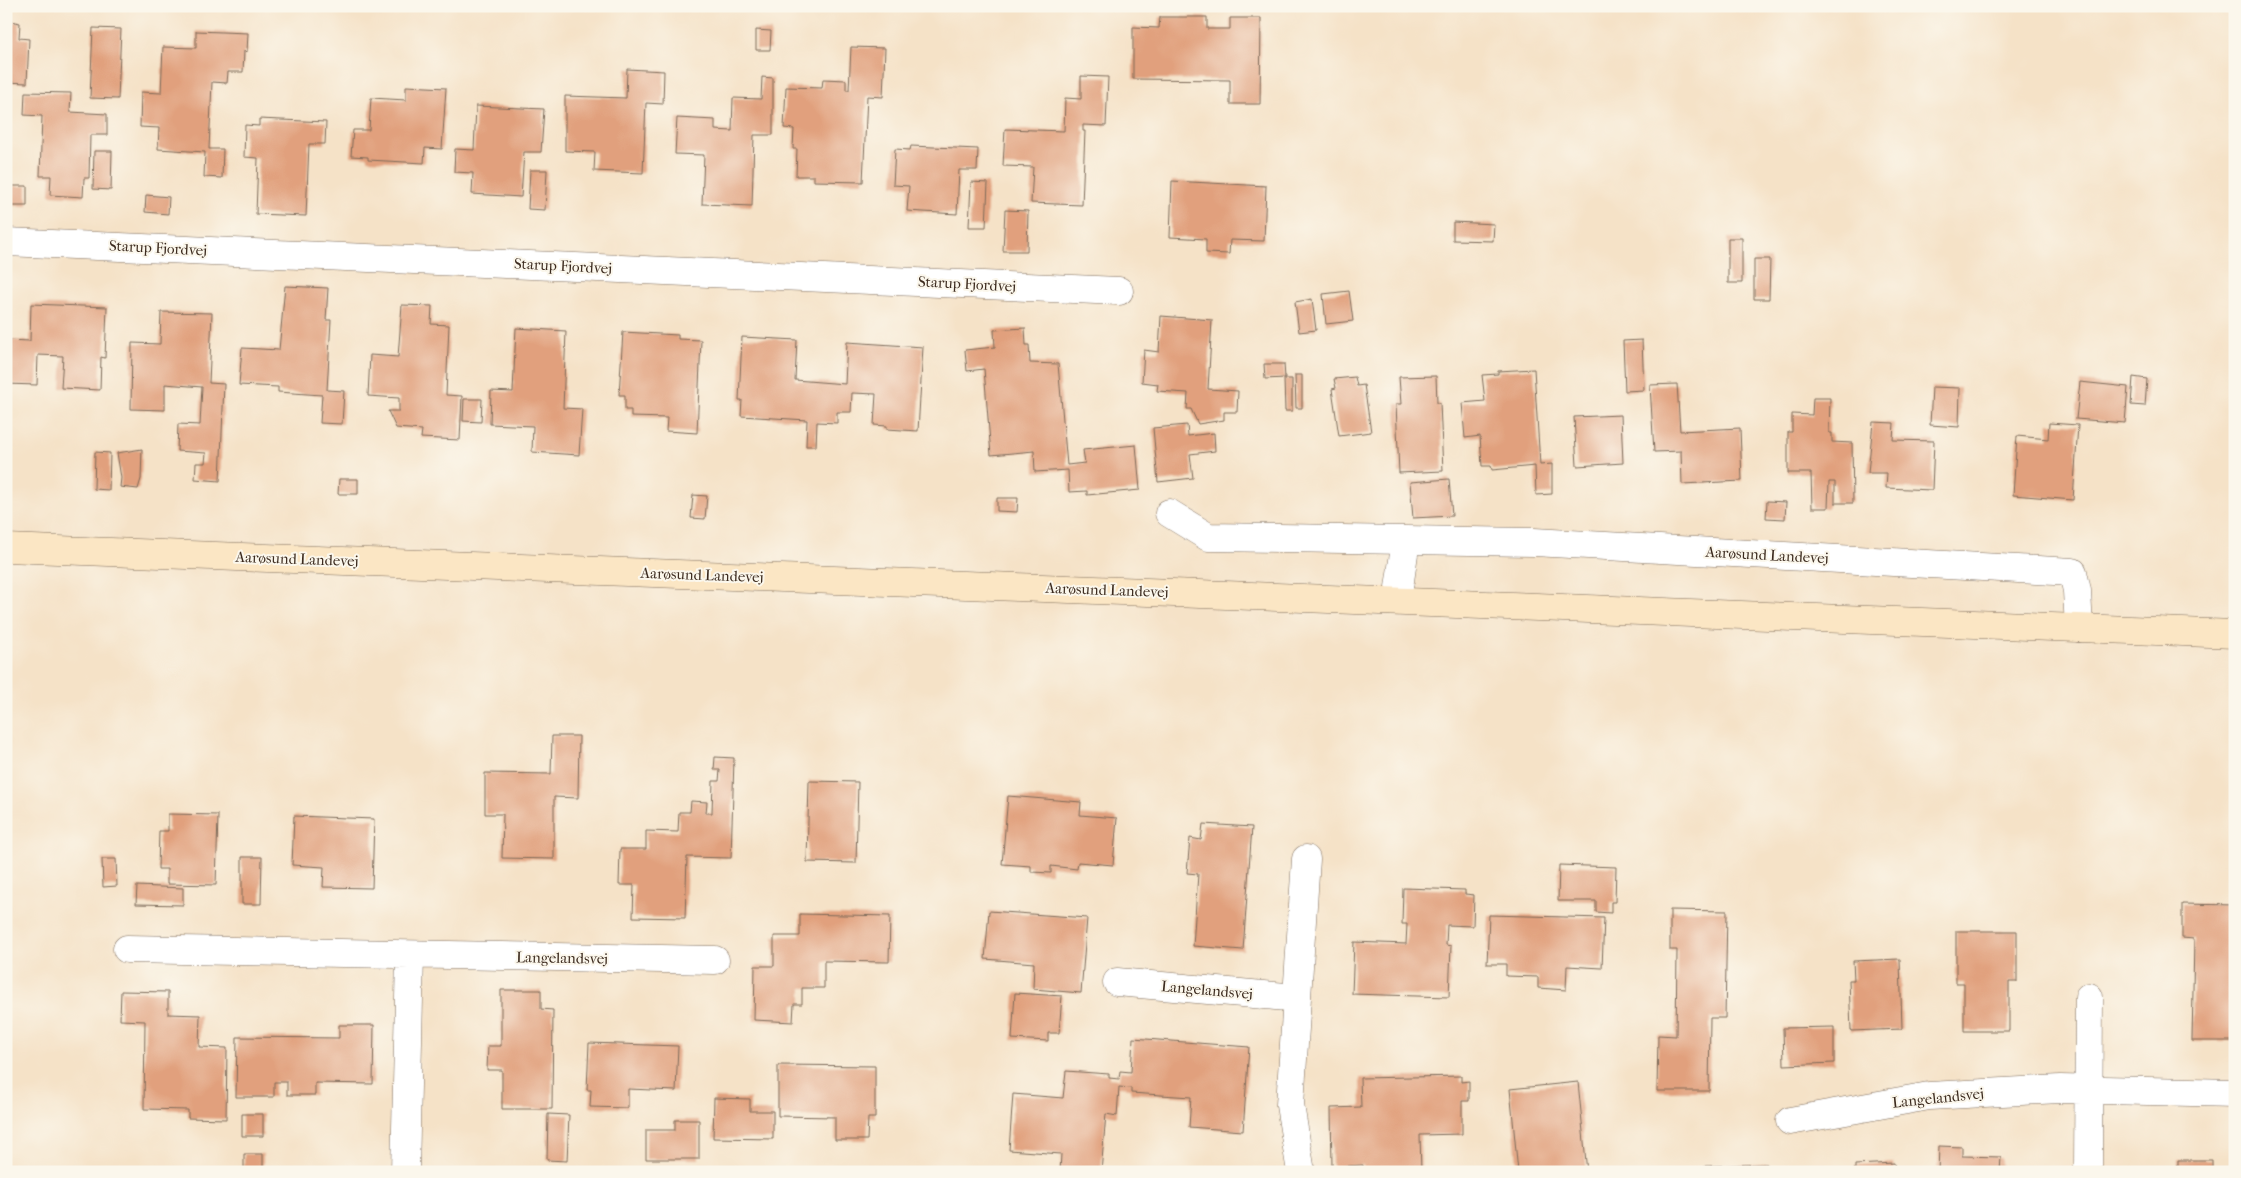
<svg xmlns="http://www.w3.org/2000/svg" width="2241" height="1178" viewBox="0 0 2241 1178" font-family="'IM FELL French Canon',serif">
<style>
.building{fill:#e1a07d}
.lines{fill:none;stroke-linecap:round;stroke-linejoin:round}
.street-casing{stroke:#7c6a59;stroke-width:29}
.secondary-casing{stroke:#7c6a59;stroke-width:29}
.street{stroke:#fff;stroke-width:28}
.secondary{stroke:#fbe6c4;stroke-width:28}
.labels{text-anchor:middle;stroke-width:4;stroke-linejoin:round;paint-order:stroke}
.street-label{font-size:15px;fill:#3b2a1e;stroke:#fbf7ec}
</style>
<rect width="100%" height="100%" fill="#fbf7ec"/>
<filter id="ink" filterUnits="userSpaceOnUse"><feTurbulence type="fractalNoise" baseFrequency=".02" numOctaves="2"/><feDisplacementMap in="SourceGraphic" scale="10" xChannelSelector="R" yChannelSelector="G"/><feConvolveMatrix kernelMatrix="1 2 1 2 8 2 1 2 1" color-interpolation-filters="sRGB"/></filter>
<filter id="wash" filterUnits="userSpaceOnUse"><feTurbulence type="fractalNoise" baseFrequency=".0096" numOctaves="4" result="noise"/><feDisplacementMap in="SourceGraphic" scale="20" xChannelSelector="R" yChannelSelector="G"/><feGaussianBlur stdDeviation="1.12" result="paint"/><feColorMatrix in="noise" values="0 0 0 0 0 0 0 0 0 0 0 0 0 0 0 0 0 1.4 0 .05"/><feComposite in="paint" operator="in"/></filter>
<g filter="url(#wash)">
<rect width="100%" height="100%" fill="#f5e2c7"/>
<g id="blocks">
<path class="building" d="M 1160,17 L 1207,17 L 1207,29 L 1230,29 L 1230,18 L 1261,18 L 1260,104 L 1230,104 L 1230,80 L 1133,79 L 1133,27 L 1159,28 Z
M 6,20 L 20,23 L 19,38 L 29,39 L 27,83 L 6,82 Z
M 93,28 L 121,29 L 118,99 L 90,98 Z
M 756,30 L 771,31 L 770,50 L 756,50 Z
M 196,31 L 248,33 L 247,52 L 244,51 L 243,72 L 228,72 L 227,83 L 212,82 L 209,149 L 223,149 L 222,178 L 204,177 L 205,152 L 158,149 L 159,128 L 140,127 L 141,92 L 161,93 L 163,47 L 196,48 Z
M 851,47 L 885,48 L 883,97 L 867,96 L 863,182 L 814,181 L 814,176 L 796,176 L 797,149 L 793,149 L 794,129 L 784,128 L 786,87 L 822,88 L 823,79 L 846,80 L 846,90 L 849,90 Z
M 627,69 L 664,71 L 663,104 L 646,103 L 643,173 L 594,171 L 595,152 L 565,151 L 565,96 L 626,98 Z
M 1081,76 L 1108,77 L 1106,126 L 1083,125 L 1083,131 L 1085,131 L 1082,205 L 1031,203 L 1033,167 L 1003,166 L 1005,129 L 1064,131 L 1065,98 L 1081,99 Z
M 762,77 L 773,78 L 773,135 L 754,135 L 752,206 L 702,204 L 704,155 L 675,154 L 677,118 L 715,120 L 715,130 L 732,131 L 733,98 L 761,99 Z
M 406,86 L 446,88 L 442,149 L 425,148 L 424,163 L 368,160 L 368,157 L 351,156 L 353,130 L 369,130 L 371,98 L 406,100 Z
M 25,92 L 71,93 L 70,112 L 107,114 L 107,135 L 90,135 L 89,178 L 84,178 L 83,197 L 50,195 L 51,176 L 40,176 L 42,116 L 24,115 Z
M 476,106 L 544,109 L 541,152 L 524,152 L 521,197 L 472,194 L 473,173 L 454,172 L 455,149 L 474,150 Z
M 259,119 L 326,122 L 325,144 L 309,144 L 306,216 L 256,214 L 258,158 L 244,157 L 245,125 L 259,126 Z
M 911,146 L 978,149 L 977,170 L 959,170 L 957,214 L 907,211 L 909,186 L 893,185 L 895,149 L 910,150 Z
M 94,151 L 112,151 L 111,190 L 93,189 Z
M 530,170 L 547,170 L 545,210 L 528,209 Z
M 1172,181 L 1266,186 L 1264,241 L 1230,240 L 1229,254 L 1206,253 L 1206,239 L 1170,237 Z
M 971,182 L 988,183 L 986,227 L 969,227 Z
M 8,186 L 27,186 L 27,206 L 8,206 Z
M 146,195 L 169,197 L 168,214 L 145,212 Z
M 1005,210 L 1028,211 L 1027,251 L 1003,251 Z
M 1453,222 L 1494,224 L 1493,241 L 1453,240 Z
M 1728,238 L 1742,238 L 1742,283 L 1728,283 Z
M 1754,259 L 1770,259 L 1769,299 L 1754,299 Z
M 285,286 L 328,288 L 326,320 L 331,320 L 327,390 L 344,391 L 342,424 L 320,423 L 322,395 L 278,392 L 278,387 L 239,385 L 242,348 L 279,350 Z
M 1349,291 L 1353,321 L 1326,324 L 1323,294 Z
M 1312,299 L 1316,330 L 1299,332 L 1295,302 Z
M 31,304 L 107,307 L 105,358 L 101,357 L 100,390 L 61,388 L 63,356 L 38,355 L 37,385 L 6,384 L 6,340 L 30,341 Z
M 402,305 L 432,306 L 431,324 L 449,325 L 446,395 L 462,396 L 460,440 L 421,438 L 422,430 L 396,428 L 388,411 L 399,411 L 399,398 L 368,396 L 370,355 L 398,357 Z
M 161,312 L 212,313 L 209,383 L 224,384 L 220,481 L 195,479 L 196,463 L 205,463 L 206,453 L 177,451 L 178,424 L 200,425 L 202,387 L 165,384 L 165,410 L 131,409 L 132,343 L 160,344 Z
M 1161,316 L 1212,320 L 1208,389 L 1238,391 L 1237,412 L 1224,412 L 1224,420 L 1198,424 L 1191,409 L 1187,409 L 1188,393 L 1157,391 L 1158,384 L 1142,382 L 1144,350 L 1159,352 Z
M 516,328 L 566,331 L 563,408 L 582,409 L 579,455 L 532,452 L 533,426 L 490,424 L 491,391 L 513,392 Z
M 1025,328 L 1026,345 L 1029,345 L 1030,363 L 1058,364 L 1067,465 L 1085,463 L 1083,450 L 1136,445 L 1140,490 L 1087,495 L 1087,491 L 1069,492 L 1068,470 L 1035,472 L 1034,451 L 991,455 L 984,369 L 967,371 L 965,350 L 995,347 L 994,330 Z
M 623,332 L 678,335 L 678,339 L 701,340 L 697,433 L 666,431 L 667,418 L 631,417 L 631,410 L 625,410 L 625,395 L 619,395 Z
M 742,337 L 797,340 L 795,380 L 845,384 L 847,342 L 923,347 L 918,431 L 887,429 L 887,426 L 874,425 L 876,394 L 852,393 L 851,412 L 837,412 L 837,423 L 817,422 L 816,446 L 806,446 L 807,420 L 741,416 L 742,400 L 739,400 Z
M 1642,340 L 1644,390 L 1625,391 L 1623,341 Z
M 1264,364 L 1284,364 L 1285,378 L 1265,379 Z
M 1534,369 L 1540,465 L 1552,464 L 1552,494 L 1536,495 L 1535,466 L 1492,470 L 1491,466 L 1482,466 L 1480,436 L 1465,438 L 1462,403 L 1485,401 L 1482,375 L 1498,374 L 1498,371 Z
M 1295,375 L 1302,375 L 1302,408 L 1296,408 Z
M 1436,376 L 1437,403 L 1440,403 L 1443,471 L 1399,473 L 1396,404 L 1401,404 L 1399,377 Z
M 1355,377 L 1357,386 L 1364,385 L 1371,432 L 1339,436 L 1332,389 L 1336,388 L 1334,379 Z
M 2133,377 L 2147,379 L 2145,406 L 2131,405 Z
M 1284,379 L 1292,379 L 1292,411 L 1285,411 Z
M 2080,382 L 2128,387 L 2125,423 L 2076,419 Z
M 1677,384 L 1680,431 L 1740,428 L 1742,481 L 1682,484 L 1681,451 L 1654,452 L 1650,385 Z
M 1932,387 L 1960,388 L 1959,427 L 1930,425 Z
M 1813,398 L 1830,398 L 1829,433 L 1832,433 L 1832,442 L 1852,443 L 1853,503 L 1835,503 L 1835,482 L 1829,482 L 1828,508 L 1812,508 L 1811,473 L 1788,473 L 1788,432 L 1792,432 L 1792,414 L 1812,415 Z
M 464,399 L 482,399 L 481,422 L 463,421 Z
M 1621,415 L 1623,463 L 1577,466 L 1574,417 Z
M 1873,422 L 1894,423 L 1893,440 L 1934,441 L 1932,490 L 1886,488 L 1887,473 L 1868,473 Z
M 2049,423 L 2078,425 L 2073,500 L 2013,495 L 2017,436 L 2048,439 Z
M 1187,425 L 1188,436 L 1214,433 L 1215,451 L 1190,454 L 1193,478 L 1158,482 L 1153,428 Z
M 142,449 L 141,479 L 138,489 L 120,487 L 121,478 L 117,453 Z
M 95,452 L 110,453 L 109,490 L 94,489 Z
M 339,479 L 358,479 L 358,494 L 338,494 Z
M 1449,479 L 1452,516 L 1413,518 L 1410,482 Z
M 693,495 L 707,496 L 705,519 L 691,518 Z
M 997,498 L 1018,498 L 1017,512 L 997,511 Z
M 1767,501 L 1786,502 L 1785,519 L 1766,518 Z
M 552,736 L 579,736 L 578,798 L 554,797 L 554,859 L 502,858 L 503,814 L 485,814 L 485,773 L 551,774 Z
M 715,757 L 734,758 L 731,858 L 687,857 L 685,918 L 633,917 L 634,885 L 619,885 L 620,849 L 646,849 L 646,831 L 678,832 L 679,812 L 690,812 L 691,801 L 707,802 L 706,813 L 712,813 L 713,781 L 719,781 L 720,770 L 714,770 Z
M 809,781 L 858,782 L 856,863 L 807,862 Z
M 1008,796 L 1081,802 L 1080,815 L 1117,818 L 1113,865 L 1078,862 L 1077,869 L 1051,866 L 1051,873 L 1031,872 L 1031,866 L 1002,864 Z
M 168,814 L 218,815 L 216,885 L 167,884 L 167,869 L 158,869 L 159,831 L 168,831 Z
M 294,816 L 374,819 L 372,888 L 323,887 L 324,867 L 292,865 Z
M 1203,824 L 1252,827 L 1243,950 L 1193,946 L 1198,874 L 1187,873 L 1190,838 L 1201,840 Z
M 242,857 L 262,857 L 261,904 L 242,904 Z
M 102,859 L 116,859 L 117,886 L 103,887 Z
M 1559,865 L 1616,867 L 1615,902 L 1611,902 L 1611,913 L 1596,912 L 1596,901 L 1558,901 Z
M 137,886 L 183,888 L 183,905 L 136,904 Z
M 1403,888 L 1465,890 L 1465,894 L 1474,895 L 1473,926 L 1447,925 L 1446,945 L 1451,946 L 1449,997 L 1352,994 L 1354,942 L 1406,944 L 1407,924 L 1402,924 Z
M 2182,904 L 2235,905 L 2235,1041 L 2192,1041 L 2194,939 L 2182,938 Z
M 1670,910 L 1727,911 L 1725,1018 L 1710,1018 L 1709,1091 L 1657,1091 L 1658,1035 L 1676,1036 L 1677,950 L 1670,950 Z
M 989,911 L 1087,918 L 1081,993 L 1033,989 L 1034,963 L 985,959 Z
M 800,914 L 890,916 L 889,962 L 824,961 L 824,988 L 802,988 L 802,1004 L 794,1004 L 793,1022 L 754,1020 L 755,966 L 774,966 L 774,936 L 800,936 Z
M 1489,915 L 1604,918 L 1602,968 L 1567,966 L 1566,990 L 1538,988 L 1538,977 L 1506,976 L 1506,964 L 1487,964 Z
M 1956,931 L 2017,931 L 2017,982 L 2009,982 L 2009,1031 L 1964,1031 L 1964,983 L 1956,983 Z
M 1900,959 L 1902,1029 L 1851,1031 L 1849,980 L 1854,980 L 1853,961 Z
M 501,990 L 541,990 L 541,1009 L 553,1010 L 552,1109 L 502,1109 L 502,1070 L 487,1070 L 488,1046 L 501,1046 Z
M 121,991 L 168,992 L 168,1014 L 200,1015 L 199,1047 L 227,1048 L 226,1119 L 188,1118 L 188,1110 L 144,1109 L 145,1021 L 120,1020 Z
M 1015,993 L 1062,996 L 1059,1033 L 1048,1033 L 1048,1041 L 1012,1039 Z
M 339,1025 L 374,1025 L 373,1084 L 315,1083 L 315,1095 L 287,1095 L 287,1082 L 274,1082 L 274,1097 L 236,1097 L 237,1037 L 339,1038 Z
M 1834,1027 L 1834,1063 L 1784,1065 L 1783,1028 Z
M 1133,1038 L 1249,1047 L 1243,1131 L 1189,1127 L 1191,1097 L 1131,1093 L 1131,1088 L 1119,1087 L 1117,1116 L 1106,1114 L 1101,1172 L 1060,1172 L 1061,1154 L 1009,1150 L 1013,1094 L 1063,1098 L 1066,1071 L 1109,1074 L 1109,1078 L 1119,1079 L 1120,1071 L 1131,1072 Z
M 589,1043 L 678,1046 L 676,1091 L 628,1089 L 628,1108 L 590,1107 L 591,1090 L 587,1090 Z
M 778,1065 L 875,1066 L 875,1118 L 868,1118 L 867,1140 L 835,1140 L 835,1117 L 778,1116 Z
M 1461,1076 L 1461,1082 L 1469,1081 L 1469,1101 L 1462,1101 L 1462,1134 L 1420,1135 L 1421,1172 L 1363,1172 L 1363,1165 L 1332,1167 L 1331,1108 L 1361,1107 L 1360,1078 Z
M 1578,1082 L 1587,1172 L 1518,1172 L 1510,1089 Z
M 714,1098 L 750,1099 L 750,1111 L 773,1111 L 773,1139 L 713,1138 Z
M 242,1114 L 263,1114 L 263,1136 L 242,1136 Z
M 548,1114 L 569,1115 L 567,1161 L 547,1160 Z
M 675,1120 L 699,1120 L 699,1159 L 646,1159 L 646,1130 L 675,1130 Z
M 1939,1146 L 1962,1147 L 1962,1156 L 2001,1157 L 2000,1172 L 1938,1172 Z
M 244,1154 L 263,1154 L 263,1172 L 244,1172 Z
M 2178,1160 L 2212,1160 L 2212,1172 L 2178,1172 Z
M 1894,1163 L 1895,1172 L 1855,1172 L 1855,1165 Z
M 1767,1164 L 1767,1172 L 1706,1172 L 1705,1166 Z"/>
</g>
</g>
<g filter="url(#ink)">
<use href="#blocks" fill-opacity="0" stroke="#7c6a59" stroke-width="1"/>
<g class="lines">
<g class="street-casing">
<path id="street" d="M 6,242 L 1119,291
M 1169,513 L 1208,537 L 1534,542 L 2073,572 L 2077,591 L 2079,628
M 1397,601 L 1406,540
M 127,949 L 715,960
M 1117,982 L 1297,998
M 1790,1121 L 1929,1096 L 2060,1089 L 2235,1093
M 405,1172 L 410,955
M 1301,1172 L 1290,1105 L 1306,859
M 2088,1172 L 2089,997"/>
</g>
<g class="secondary-casing">
<path id="secondary" d="M 6,548 L 2235,634"/>
</g>
<use href="#street" class="street"/>
<use href="#secondary" class="secondary"/>
</g>
</g>
<g class="labels">
<g class="street-label">
<text transform="translate(158 248) rotate(3)" y="5">Starup Fjordvej</text>
<text transform="translate(563 266) rotate(3)" y="5">Starup Fjordvej</text>
<text transform="translate(967 284) rotate(3)" y="5">Starup Fjordvej</text>
<text transform="translate(1767 555) rotate(3)" y="5">Aarøsund Landevej</text>
<text transform="translate(297 559) rotate(2)" y="5">Aarøsund Landevej</text>
<text transform="translate(702 575) rotate(2)" y="5">Aarøsund Landevej</text>
<text transform="translate(1107 590) rotate(2)" y="5">Aarøsund Landevej</text>
<text transform="translate(562 958) rotate(1)" y="5">Langelandsvej</text>
<text transform="translate(1207 990) rotate(5)" y="5">Langelandsvej</text>
<text transform="translate(1938 1098) rotate(-6)" y="5">Langelandsvej</text>
</g>
</g>
<rect width="2241" height="1178" fill="none" stroke="#fbf7ec" stroke-width="25"/>
</svg>
